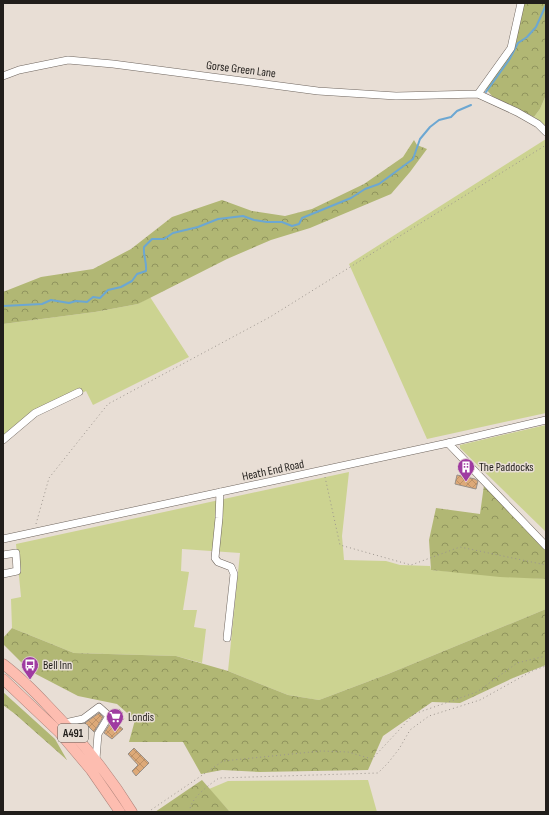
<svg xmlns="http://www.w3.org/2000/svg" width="549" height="815" viewBox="0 0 549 815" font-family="'Sofia Sans Condensed',sans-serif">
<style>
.green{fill:#ccd391}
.forest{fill:url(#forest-crowns)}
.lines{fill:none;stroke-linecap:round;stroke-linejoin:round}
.stream{stroke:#6ca7d2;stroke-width:2}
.building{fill:url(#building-cross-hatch);stroke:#999088}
.minor-casing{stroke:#6f665f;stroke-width:8}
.highway-casing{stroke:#b0857c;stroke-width:11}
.path{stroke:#9c958e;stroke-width:1;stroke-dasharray:1 3;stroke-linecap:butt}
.minor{stroke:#fff;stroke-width:7}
.highway{stroke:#fdbdb0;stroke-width:10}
.labels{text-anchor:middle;stroke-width:3;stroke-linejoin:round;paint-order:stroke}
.shield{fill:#e8ded5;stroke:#5d5853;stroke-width:1}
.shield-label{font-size:11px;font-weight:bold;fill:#211e1b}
.street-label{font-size:12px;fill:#211e1b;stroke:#e8ded5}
.poi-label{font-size:12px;fill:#211e1b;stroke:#e8ded5;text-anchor:start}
</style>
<defs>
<pattern id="forest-crowns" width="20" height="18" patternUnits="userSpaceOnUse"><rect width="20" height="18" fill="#b1b774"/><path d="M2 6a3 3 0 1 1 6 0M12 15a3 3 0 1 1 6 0" fill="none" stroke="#90945e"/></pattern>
<pattern id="building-cross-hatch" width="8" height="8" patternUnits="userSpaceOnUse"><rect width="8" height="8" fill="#dda978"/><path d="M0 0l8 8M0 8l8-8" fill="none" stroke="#bd9167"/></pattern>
</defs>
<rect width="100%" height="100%" fill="#e8ded5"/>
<path class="green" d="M 546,95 L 546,126 L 534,117 L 540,109 Z
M 546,139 L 546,413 L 427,439 L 349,264 Z
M 150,297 L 189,357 L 93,405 L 86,391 L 32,417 L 3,445 L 3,324 L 95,312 L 138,304 Z
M 546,425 L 546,532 L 460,448 L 460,445 Z
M 349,472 L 342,536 L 344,560 L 386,561 L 400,565 L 430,566 L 431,570 L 546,579 L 546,609 L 388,674 L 319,700 L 288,695 L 228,671 L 240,553 L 182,549 L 181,571 L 189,572 L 183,610 L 197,610 L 194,627 L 206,629 L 202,663 L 176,656 L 74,653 L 12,628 L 11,599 L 21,597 L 16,544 Z
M 368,780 L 377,812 L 230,812 L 209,789 L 228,781 Z"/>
<path class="forest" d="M 523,3 L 546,3 L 546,95 L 540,109 L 534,117 L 492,96 L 486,89 L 513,47 L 517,37 Z
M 414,140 L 417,145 L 427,149 L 410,172 L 391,194 L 310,228 L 271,240 L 227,259 L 138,304 L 95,312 L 3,324 L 3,292 L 41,277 L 93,269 L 131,249 L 172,217 L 222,200 L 252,211 L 285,216 L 312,209 L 364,184 L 403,157 Z
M 484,485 L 546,550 L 546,579 L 500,577 L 431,570 L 429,540 L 436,508 L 480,514 Z
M 546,609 L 546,665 L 513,678 L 460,703 L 432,702 L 383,736 L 368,770 L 259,772 L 222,770 L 201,774 L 183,742 L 129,742 L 135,720 L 117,704 L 78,696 L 30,671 L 3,644 L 3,638 L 12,628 L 74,653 L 176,656 L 228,671 L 288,695 L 319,700 L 388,674 Z
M 3,692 L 55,739 L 67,760 L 15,714 L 3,705 Z
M 202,780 L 230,812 L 155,812 Z"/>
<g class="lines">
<path class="stream" d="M 486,92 L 509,60 L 518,43 L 527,37 L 536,27 L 546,5
M 3,306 L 42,304 L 51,300 L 69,303 L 76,301 L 87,302 L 93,297 L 100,298 L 108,290 L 121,287 L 132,281 L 137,274 L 146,271 C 147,262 143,256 144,247 L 152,239 L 164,239 L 173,233 L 198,227 L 218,219 L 243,216 L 254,220 L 267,222 L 282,222 L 292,226 L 299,224 L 302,218 L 351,198 L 365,189 L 379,184 L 413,159 L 420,139 L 430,127 L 439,120 L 451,117 L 457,111 L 471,105"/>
</g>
<path class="building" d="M 457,475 L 475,479 L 478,481 L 476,489 L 455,484 Z
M 119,709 L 123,713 L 121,715 L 124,719 L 118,725 L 123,729 L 112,739 L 104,733 L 113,719 L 113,714 Z
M 99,713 L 103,717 L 94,732 L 85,723 Z
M 134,748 L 149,763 L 136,776 L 132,771 L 138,765 L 128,754 Z"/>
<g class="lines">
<g class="minor-casing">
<path id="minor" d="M 3,76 L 19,70 L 68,60 L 113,64 L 318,91 L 396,96 L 478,94 L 517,112 L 538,124 L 546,132
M 478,94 L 511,48 L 521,3
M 3,440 L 35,413 L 79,392
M 448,443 L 546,546
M 220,492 L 219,518 L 215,558 L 218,562 L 231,567 L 234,574 L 227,638
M 3,539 L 448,443 L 546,420
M 3,555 L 16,553 L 17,571 L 3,574
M 65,723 L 83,719 L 99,707 L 109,716 L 98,734 L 96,759"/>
</g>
<g class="highway-casing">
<path id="highway" d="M 3,664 C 19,676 34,691 48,706 C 80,739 108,773 132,812
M 3,679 L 59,732 L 91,770 L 120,812"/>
</g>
<path class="path" d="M 325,477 L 340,545 L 411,565 L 460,547 L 546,565
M 36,524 L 49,478 L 108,404 L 270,317 L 546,145
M 148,812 L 223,761 L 321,751 L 348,752 L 372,759 L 414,714 L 477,692 L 517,663 L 546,656
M 190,812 C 188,800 210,784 219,778 L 378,773 L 388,763 L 399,749 L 410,730 L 429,716 L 480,700 L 534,670 L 546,666"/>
<use href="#minor" class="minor"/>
<use href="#highway" class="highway"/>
</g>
<defs>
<g id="building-pin" transform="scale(0.9)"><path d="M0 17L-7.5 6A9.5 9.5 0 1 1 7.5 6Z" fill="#9f3ba1" stroke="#e8ded5"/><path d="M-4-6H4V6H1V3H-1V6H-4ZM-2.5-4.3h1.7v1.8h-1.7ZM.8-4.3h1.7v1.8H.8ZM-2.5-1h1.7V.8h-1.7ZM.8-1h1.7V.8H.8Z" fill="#fff"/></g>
<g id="bus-pin" transform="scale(0.9)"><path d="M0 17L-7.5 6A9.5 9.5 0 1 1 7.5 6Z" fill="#9f3ba1" stroke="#e8ded5"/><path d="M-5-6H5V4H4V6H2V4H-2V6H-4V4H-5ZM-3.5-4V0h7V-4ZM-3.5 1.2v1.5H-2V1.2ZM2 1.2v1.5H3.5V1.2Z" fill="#fff"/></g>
<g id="supermarket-pin" transform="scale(0.9)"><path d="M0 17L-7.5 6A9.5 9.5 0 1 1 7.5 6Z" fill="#9f3ba1" stroke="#e8ded5"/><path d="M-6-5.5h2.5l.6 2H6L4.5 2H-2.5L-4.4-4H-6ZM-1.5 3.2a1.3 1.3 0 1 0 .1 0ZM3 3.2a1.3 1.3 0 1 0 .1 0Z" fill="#fff"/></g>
</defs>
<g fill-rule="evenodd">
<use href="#building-pin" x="466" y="467"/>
<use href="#bus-pin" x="30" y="665"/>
<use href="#supermarket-pin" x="115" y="717"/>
</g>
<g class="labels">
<rect class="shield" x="58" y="724" width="30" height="18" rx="3"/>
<g class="shield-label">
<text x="73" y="737">A491</text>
</g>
<g class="street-label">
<text transform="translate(241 69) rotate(7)" y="4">Gorse Green Lane</text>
<text transform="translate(273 470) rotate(-12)" y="4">Heath End Road</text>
</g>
<g class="poi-label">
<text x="479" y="471">The Paddocks</text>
<text x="43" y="669">Bell Inn</text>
<text x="128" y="721">Londis</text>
</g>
</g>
<rect width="549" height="815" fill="none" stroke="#211e1b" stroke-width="8"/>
</svg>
